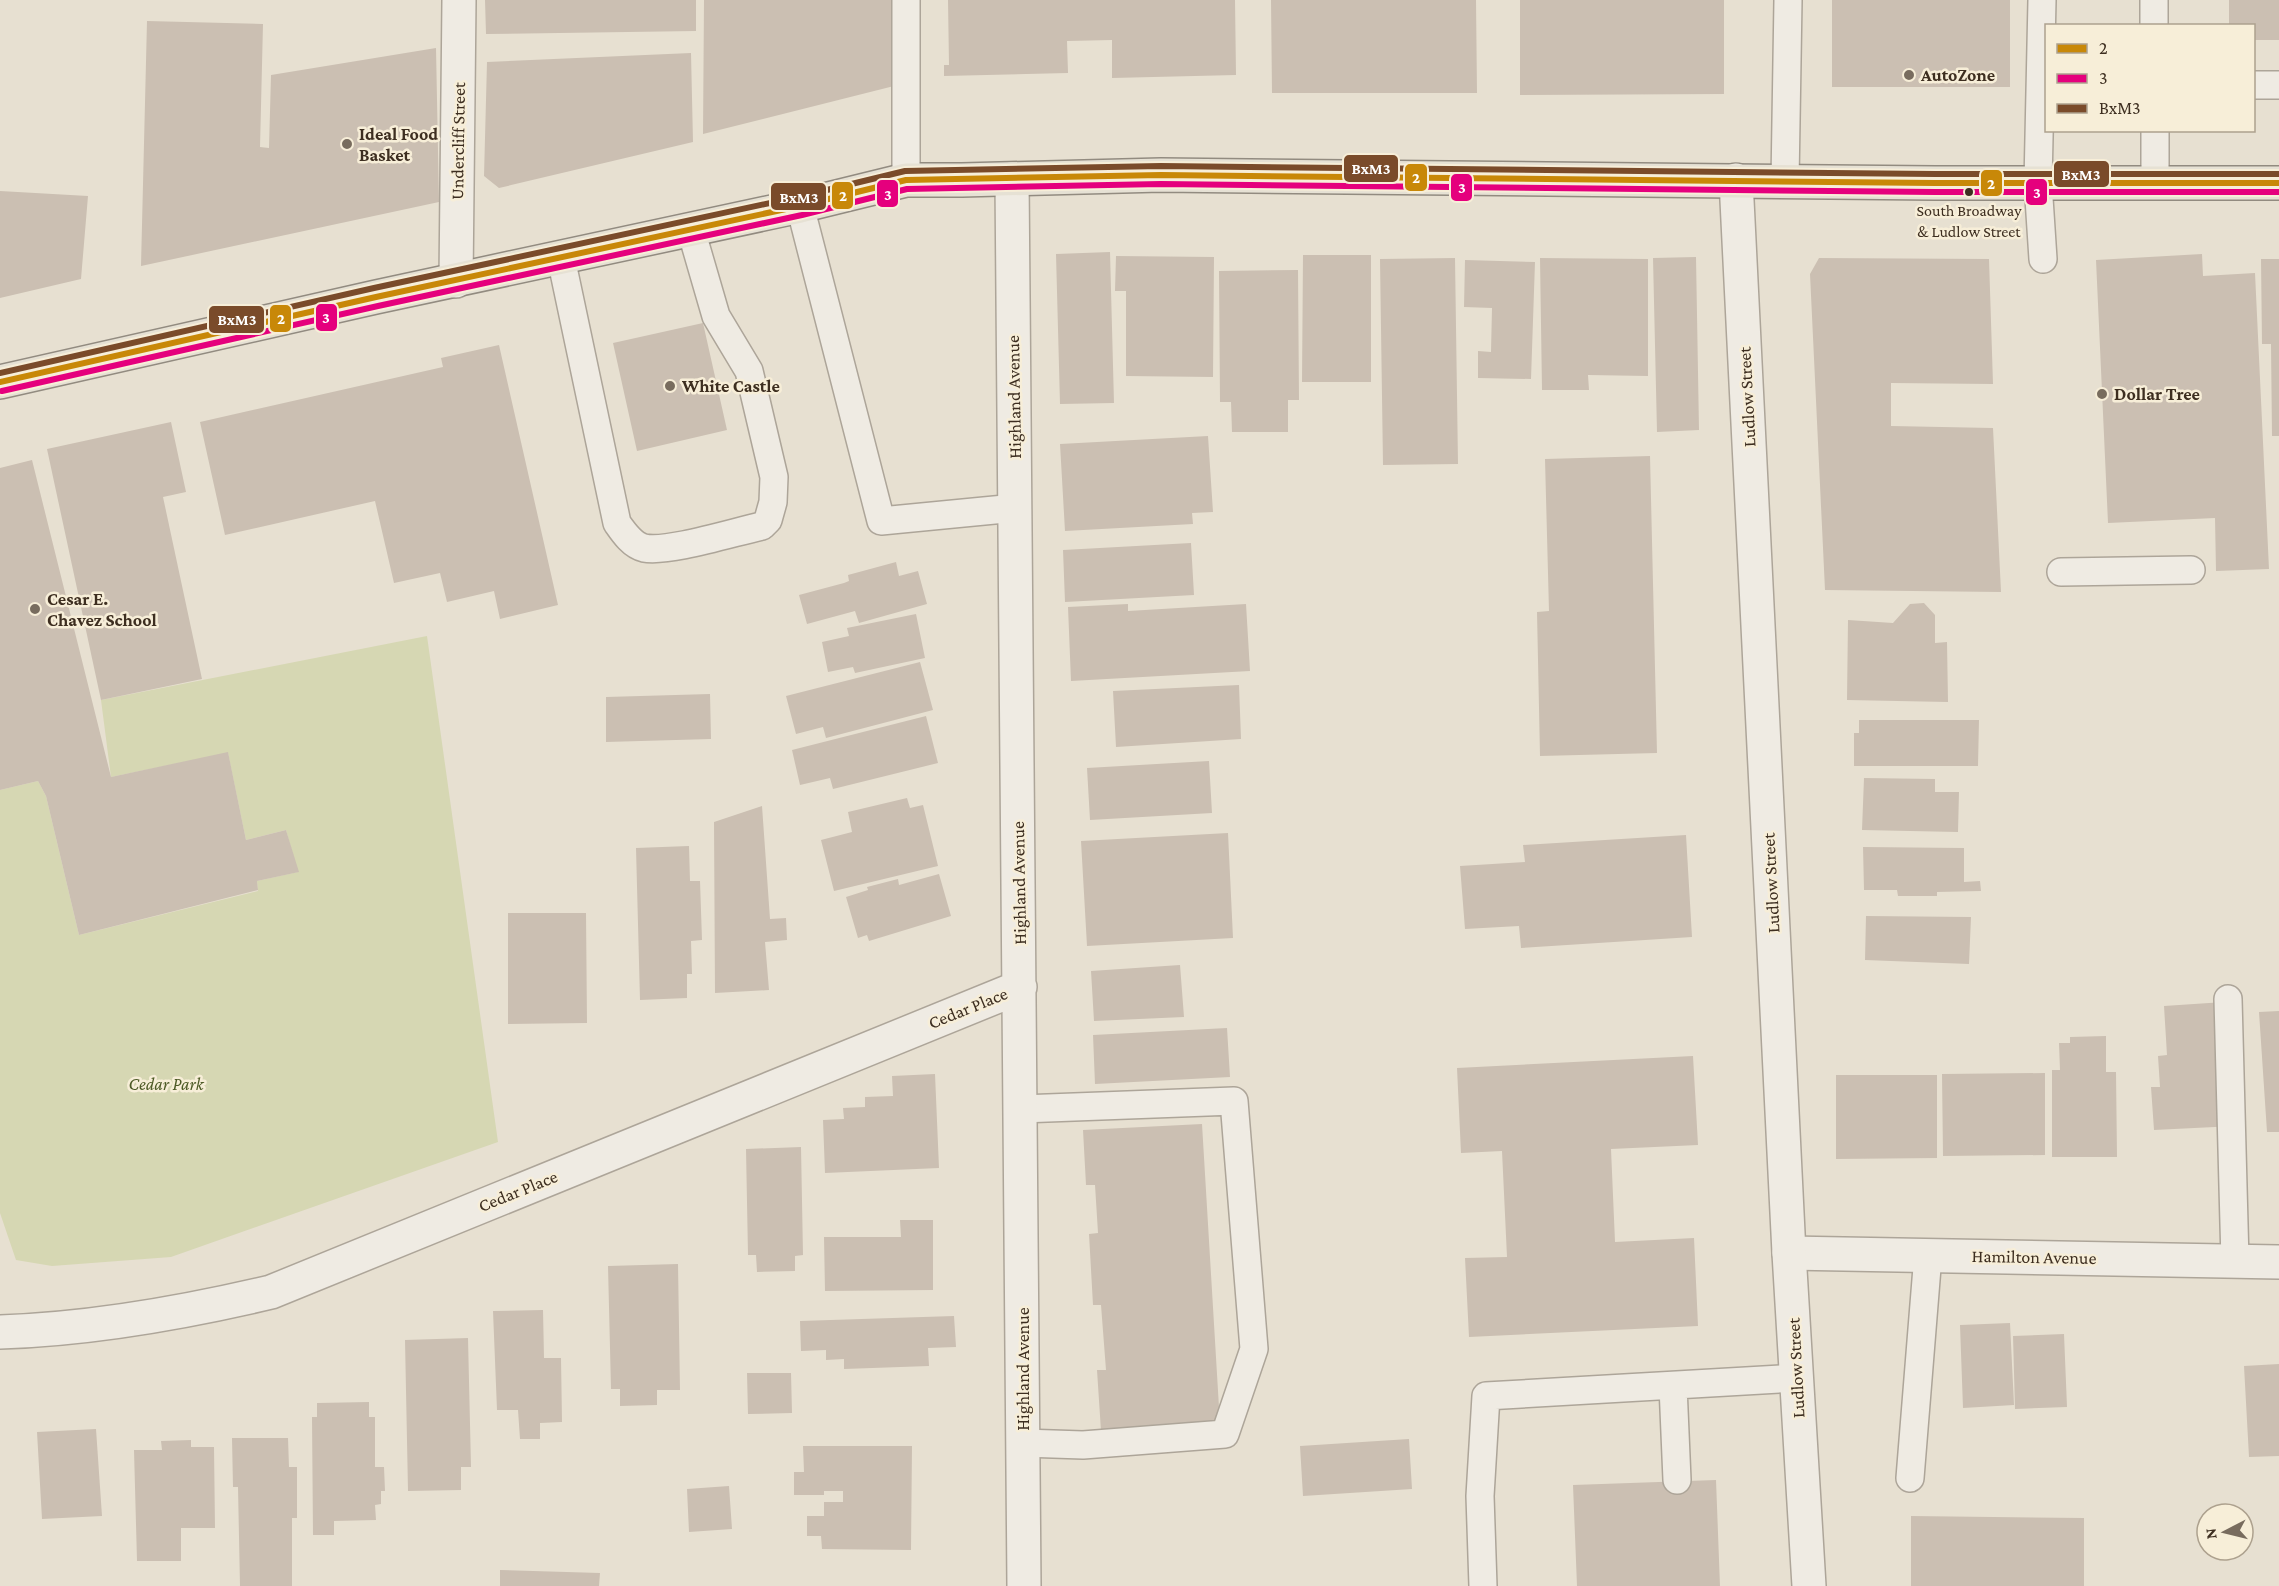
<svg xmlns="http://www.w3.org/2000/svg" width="2279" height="1586" viewBox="0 0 2279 1586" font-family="'Crimson Pro',serif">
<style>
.green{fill:#d6d7b3}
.building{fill:#cbbfb2}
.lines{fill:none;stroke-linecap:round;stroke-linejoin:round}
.service-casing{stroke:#ada599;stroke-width:30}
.minor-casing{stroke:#ada599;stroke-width:36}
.tertiary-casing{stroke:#ada599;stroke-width:36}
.primary-casing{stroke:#928b80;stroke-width:36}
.service{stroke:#efebe3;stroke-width:27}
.minor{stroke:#efebe3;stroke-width:33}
.tertiary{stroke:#efebe3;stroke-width:33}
.primary{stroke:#e6e1d4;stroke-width:33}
.bus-1-casing{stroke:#f7eed8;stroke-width:10}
.bus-2-casing{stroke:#f7eed8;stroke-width:10}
.bus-3-casing{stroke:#f7eed8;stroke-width:10}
.bus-1{stroke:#c88808;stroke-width:6}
.bus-2{stroke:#e5007d;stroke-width:6}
.bus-3{stroke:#7a4b2a;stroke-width:6}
.poi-dot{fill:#786c5e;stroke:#f7eed8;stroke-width:2}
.bus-dot{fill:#3d2e20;stroke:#f7eed8;stroke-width:2}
.labels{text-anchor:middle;stroke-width:5;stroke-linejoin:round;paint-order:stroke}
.bus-label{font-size:16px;fill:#3d2e20;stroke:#f7eed8}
.poi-label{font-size:18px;font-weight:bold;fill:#3d2e20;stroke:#f7eed8;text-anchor:start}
.street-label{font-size:18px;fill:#3d2e20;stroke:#f7eed8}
.park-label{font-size:18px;font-style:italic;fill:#4d5a26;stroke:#f7eed8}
.line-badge{stroke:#f7eed8;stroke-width:2}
.badge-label{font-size:16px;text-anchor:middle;font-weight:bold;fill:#fff}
</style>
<rect width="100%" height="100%" fill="#e7e0d1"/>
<path class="green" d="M 427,636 L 498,1142 L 171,1257 L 52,1266 L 16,1260 L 0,1213 L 0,790 L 38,781 L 46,796 L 79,935 L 258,891 L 257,881 L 298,872 L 286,830 L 246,840 L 228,753 L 111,777 L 101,700 Z"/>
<path class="building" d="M 485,0 L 696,0 L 696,31 L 486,34 Z
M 704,0 L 891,0 L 894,86 L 703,134 Z
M 948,0 L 1235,0 L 1236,75 L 1112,78 L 1112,40 L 1067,41 L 1068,73 L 944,76 L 944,65 L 949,65 Z
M 1271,0 L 1476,0 L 1477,93 L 1272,93 Z
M 1520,0 L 1724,0 L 1724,94 L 1520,95 Z
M 1832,0 L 2010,0 L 2010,87 L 1832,87 Z
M 2229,0 L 2279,0 L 2279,40 L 2254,40 L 2254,26 L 2229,26 Z
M 147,21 L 263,24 L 260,147 L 269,148 L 271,75 L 436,48 L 439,202 L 141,266 Z
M 691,53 L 693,142 L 499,188 L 484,176 L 487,62 Z
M 0,191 L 88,196 L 81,279 L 0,298 Z
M 1110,252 L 1114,403 L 1060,404 L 1056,254 Z
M 2202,254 L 2203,276 L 2255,273 L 2269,569 L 2216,571 L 2215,518 L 2108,523 L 2096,260 Z
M 1303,255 L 1371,255 L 1371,382 L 1302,382 Z
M 1116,256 L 1214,257 L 1213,377 L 1126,376 L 1126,291 L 1115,291 Z
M 1696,257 L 1699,430 L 1657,432 L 1653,258 Z
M 1455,258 L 1458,464 L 1383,465 L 1380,259 Z
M 1540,258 L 1648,259 L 1648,376 L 1588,375 L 1589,390 L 1542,390 Z
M 1819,258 L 1989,259 L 1993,384 L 1891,383 L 1891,426 L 1993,428 L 2001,592 L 1825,590 L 1810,274 Z
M 2261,259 L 2279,259 L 2279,436 L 2272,436 L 2271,344 L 2262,344 Z
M 1465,260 L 1535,262 L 1531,379 L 1478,378 L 1478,351 L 1491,352 L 1492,308 L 1464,307 Z
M 1298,270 L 1299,400 L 1288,400 L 1288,432 L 1232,432 L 1231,402 L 1220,402 L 1219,271 Z
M 703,323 L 727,430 L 637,451 L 613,343 Z
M 499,345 L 558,605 L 500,619 L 494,591 L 447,602 L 440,573 L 394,583 L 375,501 L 225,535 L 200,422 L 443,367 L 441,358 Z
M 171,422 L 186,492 L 163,497 L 202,679 L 101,700 L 47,449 Z
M 1208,436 L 1213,512 L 1192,513 L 1193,524 L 1065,531 L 1060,444 Z
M 1650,456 L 1657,753 L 1540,756 L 1537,612 L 1549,611 L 1545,459 Z
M 32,460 L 111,777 L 228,752 L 246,840 L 286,830 L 299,872 L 257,881 L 258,890 L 79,935 L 46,796 L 38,781 L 0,790 L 0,468 Z
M 1191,543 L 1194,595 L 1065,602 L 1063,550 Z
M 896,562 L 899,576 L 918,571 L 927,604 L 859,623 L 855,611 L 807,624 L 799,595 L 844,583 L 849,581 L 848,575 Z
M 1924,603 L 1935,615 L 1935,643 L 1947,642 L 1948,702 L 1847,700 L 1848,620 L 1893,623 L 1910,604 Z
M 1128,604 L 1128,611 L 1246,604 L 1250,671 L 1071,681 L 1068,607 Z
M 916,614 L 925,658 L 855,673 L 853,667 L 828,672 L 822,642 L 849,636 L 847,628 Z
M 920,662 L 933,710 L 826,738 L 823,727 L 796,734 L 786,696 Z
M 1239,685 L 1241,739 L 1116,747 L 1113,691 Z
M 710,694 L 711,739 L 606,742 L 606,697 Z
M 926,716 L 938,763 L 833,789 L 830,778 L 800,785 L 792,750 Z
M 1859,720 L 1979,720 L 1978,766 L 1854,766 L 1854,733 L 1859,733 Z
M 1209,761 L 1212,813 L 1090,820 L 1087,768 Z
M 1864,778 L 1935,779 L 1935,792 L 1959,792 L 1958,832 L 1862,830 Z
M 907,798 L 910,808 L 923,805 L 938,866 L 834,891 L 821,840 L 852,832 L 848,812 Z
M 762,806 L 770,919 L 786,918 L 787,940 L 765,942 L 769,990 L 715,993 L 714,822 Z
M 1228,833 L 1233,938 L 1087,946 L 1081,841 Z
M 1686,835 L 1692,937 L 1521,948 L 1519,926 L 1465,929 L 1460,866 L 1525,862 L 1523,845 Z
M 689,846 L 690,881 L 700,881 L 702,940 L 691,941 L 692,974 L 687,974 L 687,998 L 640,1000 L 636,848 Z
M 1863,847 L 1964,848 L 1964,882 L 1980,881 L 1981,891 L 1937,892 L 1937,896 L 1898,896 L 1897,890 L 1864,890 Z
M 939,874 L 951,916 L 869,941 L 867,935 L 858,938 L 846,897 L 868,890 L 867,887 L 898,879 L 899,885 Z
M 508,913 L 586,913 L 587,1023 L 508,1024 Z
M 1866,916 L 1971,917 L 1969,964 L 1865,960 Z
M 1180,965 L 1184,1017 L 1094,1021 L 1091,971 Z
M 2224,1002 L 2235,1126 L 2154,1130 L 2151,1087 L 2160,1087 L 2158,1056 L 2167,1055 L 2164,1006 Z
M 2279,1011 L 2279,1132 L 2267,1132 L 2259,1012 Z
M 1227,1028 L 1230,1077 L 1095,1084 L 1093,1035 Z
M 2106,1036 L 2106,1072 L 2116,1072 L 2117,1157 L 2052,1157 L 2052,1070 L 2060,1070 L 2059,1043 L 2070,1043 L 2070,1037 Z
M 1693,1056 L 1698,1145 L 1611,1149 L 1615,1242 L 1694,1238 L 1698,1326 L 1469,1337 L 1465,1258 L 1507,1257 L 1502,1151 L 1461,1153 L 1457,1068 Z
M 2045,1073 L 2045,1155 L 1943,1156 L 1942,1074 Z
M 935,1074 L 939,1168 L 825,1173 L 823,1120 L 844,1119 L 843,1108 L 865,1107 L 865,1097 L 893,1096 L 892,1076 Z
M 1836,1075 L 1937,1075 L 1937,1158 L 1836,1159 Z
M 1202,1124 L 1220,1424 L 1101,1431 L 1097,1370 L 1106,1370 L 1101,1305 L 1093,1305 L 1089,1234 L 1098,1233 L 1095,1185 L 1086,1185 L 1083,1130 Z
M 801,1147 L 803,1255 L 795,1256 L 795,1271 L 757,1272 L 756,1255 L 748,1255 L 746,1149 Z
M 900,1220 L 933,1220 L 933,1290 L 825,1291 L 824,1237 L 901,1237 Z
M 678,1264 L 680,1390 L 657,1390 L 657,1405 L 620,1406 L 620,1389 L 611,1389 L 608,1266 Z
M 543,1310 L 544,1358 L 561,1358 L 562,1422 L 540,1423 L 540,1439 L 520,1439 L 518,1410 L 497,1410 L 493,1311 Z
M 954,1316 L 956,1347 L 928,1348 L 929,1366 L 844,1369 L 844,1359 L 826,1360 L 826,1350 L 801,1351 L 800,1321 Z
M 2010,1323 L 2014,1405 L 1963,1408 L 1960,1325 Z
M 2064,1334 L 2067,1407 L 2015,1409 L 2013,1336 Z
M 468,1338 L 471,1467 L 461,1467 L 461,1490 L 408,1491 L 405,1340 Z
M 2279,1364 L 2279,1456 L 2249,1457 L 2244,1366 Z
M 747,1373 L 791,1373 L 792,1413 L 748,1414 Z
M 369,1402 L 369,1417 L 375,1417 L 375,1467 L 384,1467 L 385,1491 L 381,1491 L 381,1504 L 375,1505 L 376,1520 L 334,1521 L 334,1535 L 313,1535 L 312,1417 L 317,1417 L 317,1403 Z
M 96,1429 L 102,1516 L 42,1519 L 37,1432 Z
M 232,1438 L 288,1438 L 289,1467 L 297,1467 L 297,1518 L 292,1518 L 292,1586 L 240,1586 L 238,1487 L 233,1487 Z
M 1409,1439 L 1412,1489 L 1303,1496 L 1300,1446 Z
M 191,1440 L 191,1447 L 214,1447 L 215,1528 L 181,1528 L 181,1561 L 137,1561 L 134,1450 L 162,1450 L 161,1441 Z
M 803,1446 L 912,1446 L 911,1550 L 822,1549 L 821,1536 L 807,1536 L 807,1516 L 824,1516 L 824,1502 L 843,1502 L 843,1491 L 824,1491 L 824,1495 L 794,1495 L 794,1472 L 804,1472 Z
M 1716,1480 L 1720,1586 L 1577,1586 L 1573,1485 Z
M 729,1486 L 732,1529 L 689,1532 L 687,1489 Z
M 1911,1516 L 2084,1518 L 2084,1586 L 1911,1586 Z
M 500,1570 L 600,1573 L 599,1586 L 500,1586 Z"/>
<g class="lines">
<g class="service-casing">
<path id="service" d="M 2042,0 L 2038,183 L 2043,259
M 2154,0 L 2154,26
M 2254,85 L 2279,85
M 2155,130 L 2155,183
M 906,180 L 906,0
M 1785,181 L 1788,0
M 800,206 L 881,521 L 1015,508
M 561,258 L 617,523 C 624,533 632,545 644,548 C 668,553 734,532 762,526 L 768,520 L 773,502 L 774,477 L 749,371 L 716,316 L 691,230
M 2061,572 L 2191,570
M 2228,999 L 2235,1261
M 1021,1109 L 1234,1101 L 1254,1349 L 1225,1434 L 1083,1445 L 1023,1443
M 1673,1386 L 1677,1480
M 1910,1478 L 1928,1255
M 1483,1586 L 1480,1496 L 1486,1396 L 1797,1378"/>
</g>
<g class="minor-casing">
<path id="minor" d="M 1012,179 L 1024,1586
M 456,281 L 459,0
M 1789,1253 L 2279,1262
M 0,1332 C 92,1329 182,1313 271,1292 L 1020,987"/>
</g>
<g class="tertiary-casing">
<path id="tertiary" d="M 1736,180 L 1789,1253 L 1809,1586"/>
</g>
<g class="primary-casing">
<path id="primary" d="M 0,382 L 376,297 L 800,206 L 906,180 L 962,180 L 1161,175 L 1935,183 L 2279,183"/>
</g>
<use href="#service" class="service"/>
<use href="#minor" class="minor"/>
<use href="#tertiary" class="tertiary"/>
<use href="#primary" class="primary"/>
<g class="bus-1-casing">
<path id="bus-1" d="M 0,382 L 376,297 L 800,206 L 906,180 L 1161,175 L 1935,183 L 2279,183"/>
</g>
<g class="bus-2-casing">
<path id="bus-2" d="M 2,391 L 378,306 L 802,215 L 907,189 L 1161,184 L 1935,192 L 2279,192"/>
</g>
<g class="bus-3-casing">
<path id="bus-3" d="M 0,373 L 374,288 L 798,197 L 905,171 L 1161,166 L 1935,174 L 2279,174"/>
</g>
<use href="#bus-1" class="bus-1"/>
<use href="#bus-2" class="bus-2"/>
<use href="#bus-3" class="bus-3"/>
</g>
<g class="poi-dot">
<circle cx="1909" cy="75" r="6"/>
<circle cx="347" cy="144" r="6"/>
<circle cx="670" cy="386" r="6"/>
<circle cx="2102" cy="394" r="6"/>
<circle cx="35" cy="609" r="6"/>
</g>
<circle class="bus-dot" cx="1969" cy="192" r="5"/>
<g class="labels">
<g class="bus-label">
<text x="1969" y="216">South Broadway<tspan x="1969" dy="21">&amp; Ludlow Street</tspan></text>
</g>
<g class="poi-label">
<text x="1921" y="81">AutoZone</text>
<text x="359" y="140">Ideal Food<tspan x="359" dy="21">Basket</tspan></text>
<text x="682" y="392">White Castle</text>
<text x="2114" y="400">Dollar Tree</text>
<text x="47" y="605">Cesar E.<tspan x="47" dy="21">Chavez School</tspan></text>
</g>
<g class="street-label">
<text transform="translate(458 141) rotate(-89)" y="6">Undercliff Street</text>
<text transform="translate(1014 397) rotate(-91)" y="6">Highland Avenue</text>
<text transform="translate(1747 397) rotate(-93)" y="6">Ludlow Street</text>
<text transform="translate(1019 883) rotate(-91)" y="6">Highland Avenue</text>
<text transform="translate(1771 883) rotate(-93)" y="6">Ludlow Street</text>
<text transform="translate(968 1008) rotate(-22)" y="6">Cedar Place</text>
<text transform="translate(518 1191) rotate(-22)" y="6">Cedar Place</text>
<text transform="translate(2034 1257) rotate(1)" y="6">Hamilton Avenue</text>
<text transform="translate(1796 1368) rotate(-93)" y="6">Ludlow Street</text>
<text transform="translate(1023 1369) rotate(-90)" y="6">Highland Avenue</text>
</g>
<g class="park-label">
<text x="166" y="1090">Cedar Park</text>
</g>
</g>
<g class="line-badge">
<rect x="1343" y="154" width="56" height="29" rx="6" fill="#7a4b2a"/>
<rect x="2053" y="160" width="57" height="28" rx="6" fill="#7a4b2a"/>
<rect x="1404" y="163" width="24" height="29" rx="6" fill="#c88808"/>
<rect x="1980" y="169" width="23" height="28" rx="6" fill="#c88808"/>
<rect x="1450" y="173" width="23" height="29" rx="6" fill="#e5007d"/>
<rect x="2025" y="178" width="23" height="28" rx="6" fill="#e5007d"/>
<rect x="876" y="179" width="23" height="29" rx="6" fill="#e5007d"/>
<rect x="831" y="181" width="23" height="29" rx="6" fill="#c88808"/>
<rect x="770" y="182" width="57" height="29" rx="6" fill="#7a4b2a"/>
<rect x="315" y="303" width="23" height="29" rx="6" fill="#e5007d"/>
<rect x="269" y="304" width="23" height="29" rx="6" fill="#c88808"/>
<rect x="208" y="305" width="57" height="29" rx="6" fill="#7a4b2a"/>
</g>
<g class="badge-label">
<text x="1371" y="174">BxM3</text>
<text x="2081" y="180">BxM3</text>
<text x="1416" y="183">2</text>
<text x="1991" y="189">2</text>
<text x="1462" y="193">3</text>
<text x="2037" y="198">3</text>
<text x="888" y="200">3</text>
<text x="843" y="201">2</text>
<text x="799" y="203">BxM3</text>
<text x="326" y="323">3</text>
<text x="281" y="324">2</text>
<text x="237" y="325">BxM3</text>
</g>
<rect x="2045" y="24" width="210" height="108" fill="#f7eed8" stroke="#ada18e" stroke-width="1.5"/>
<rect x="2057" y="44" width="30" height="9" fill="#c88808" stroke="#ada18e" stroke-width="1.5"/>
<text x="2099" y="54" font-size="18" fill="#3d2e20">2</text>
<rect x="2057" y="74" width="30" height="9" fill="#e5007d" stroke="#ada18e" stroke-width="1.5"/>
<text x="2099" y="84" font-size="18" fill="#3d2e20">3</text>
<rect x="2057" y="104" width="30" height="9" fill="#7a4b2a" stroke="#ada18e" stroke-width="1.5"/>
<text x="2099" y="114" font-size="18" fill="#3d2e20">BxM3</text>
<g transform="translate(2225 1532) rotate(263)"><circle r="28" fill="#f7eed8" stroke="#ada18e" stroke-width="1.5"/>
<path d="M0-4.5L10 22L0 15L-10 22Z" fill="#786c5e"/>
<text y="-9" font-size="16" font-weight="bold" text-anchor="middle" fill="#3d2e20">N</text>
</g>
</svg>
